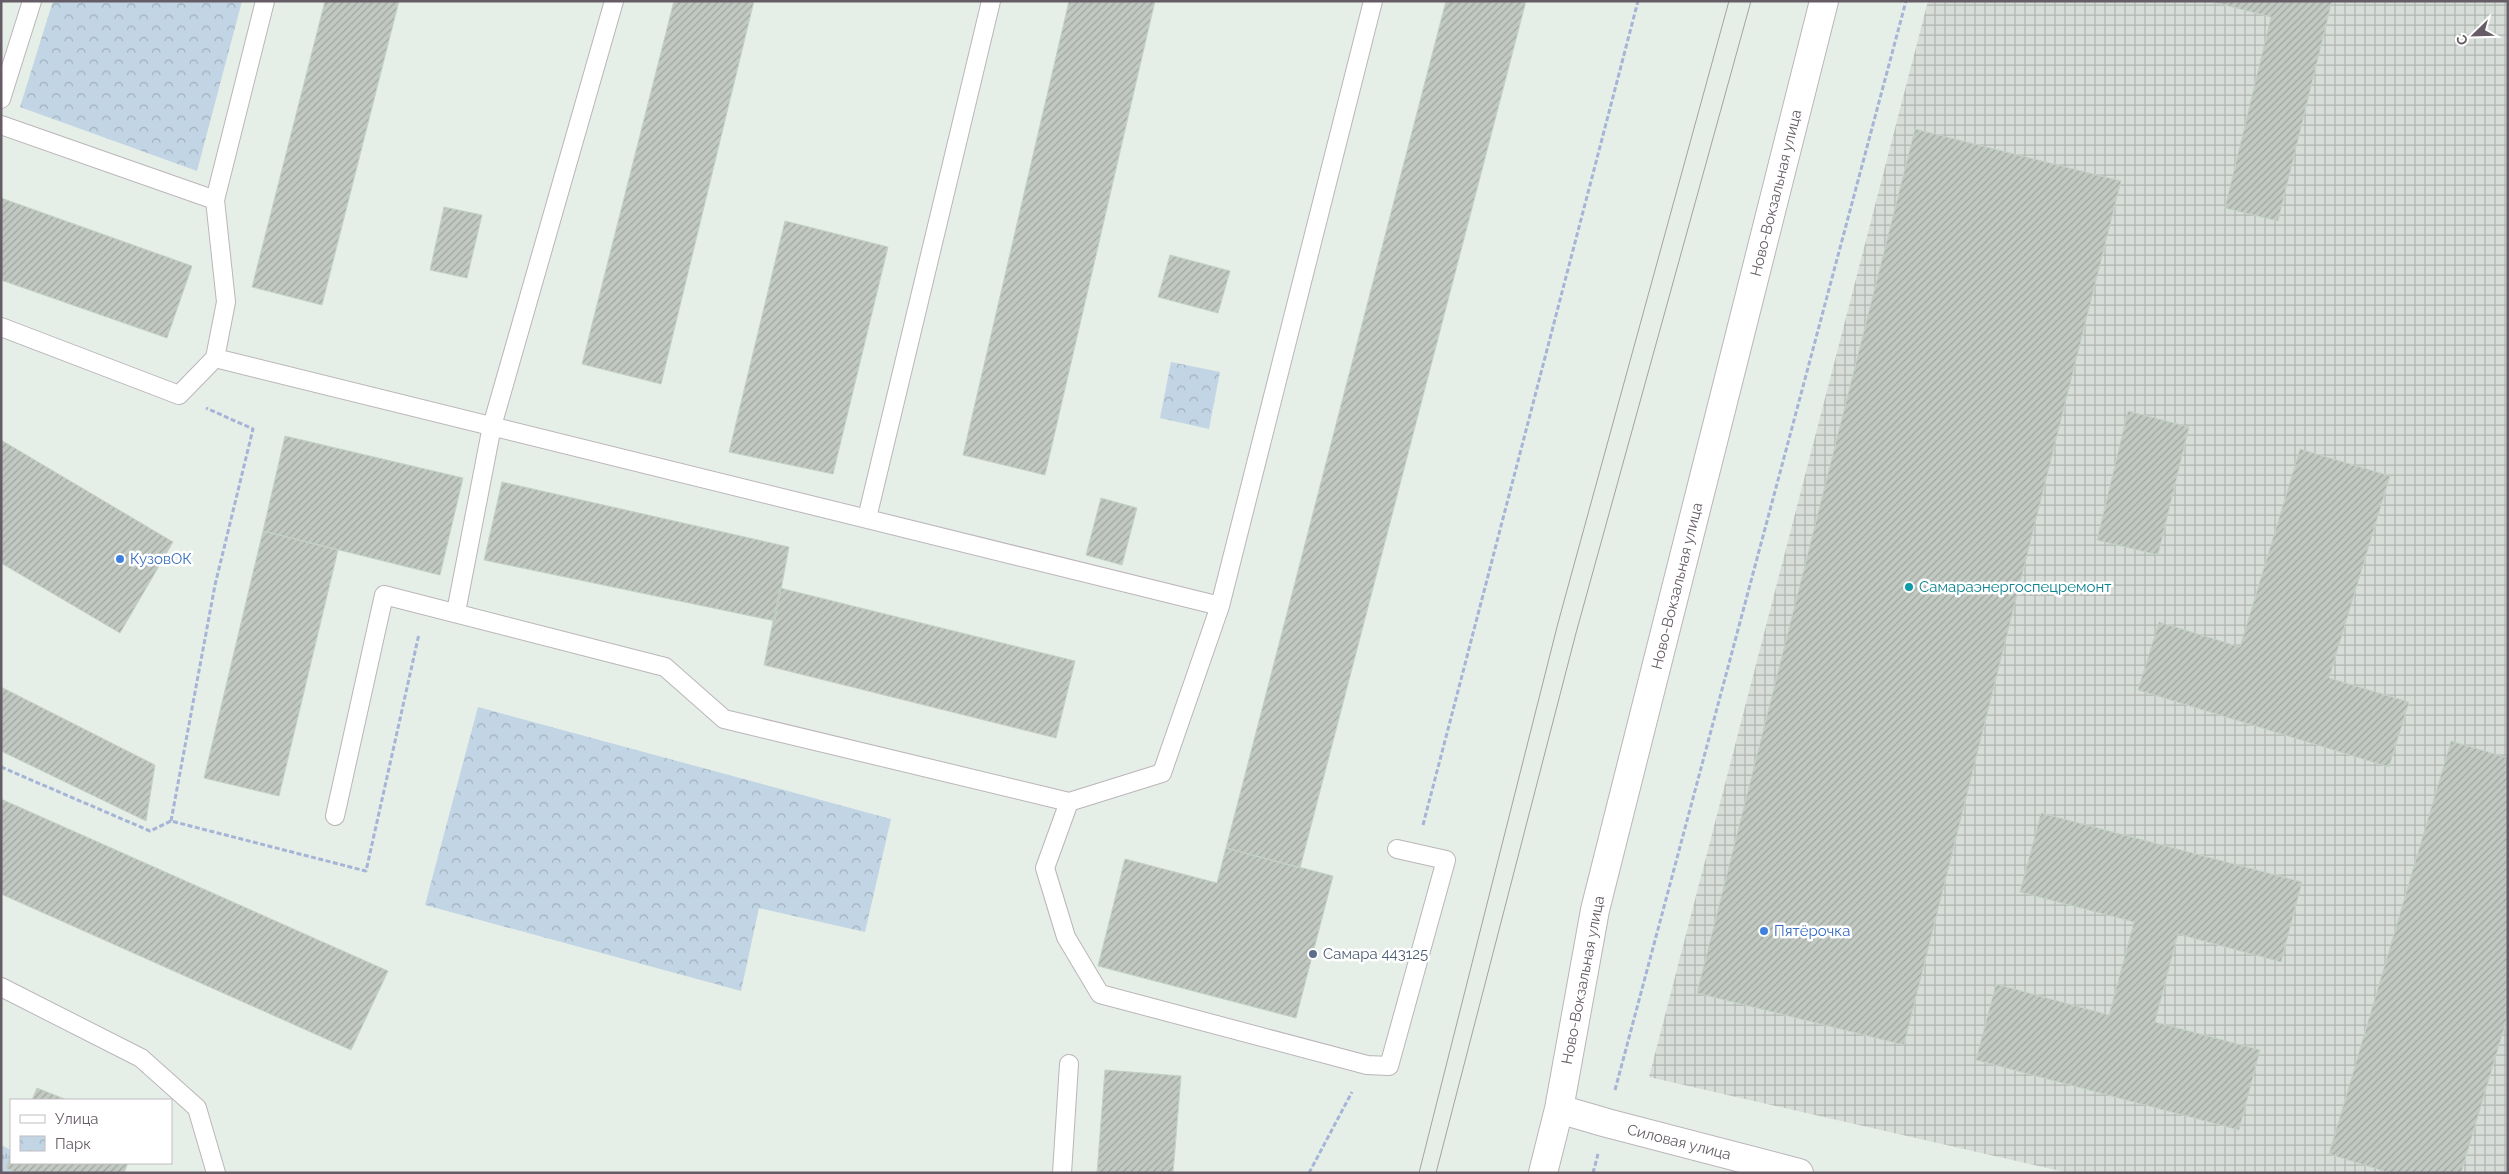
<svg xmlns="http://www.w3.org/2000/svg" width="2509" height="1174" viewBox="0 0 2509 1174" font-family="Raleway,sans-serif">
<style>
.industrial{fill:url(#industrial-grid)}
.grass{fill:url(#grass-tufts)}
.park{fill:url(#park-crowns)}
.building{fill:url(#building-hatch);stroke:#c3d3c5}
.lines{fill:none;stroke-linecap:round;stroke-linejoin:round}
.lane-casing{stroke:#bbb5bb;stroke-width:20}
.street-casing{stroke:#bbb5bb;stroke-width:30}
.path{stroke:#a5b4d7;stroke-width:3;stroke-dasharray:5 2.5;stroke-linecap:butt}
.lane{stroke:#fff;stroke-width:18}
.street{stroke:#fff;stroke-width:28}
.tram{stroke:#a5a2a5;stroke-width:1}
.shop-dot{fill:#3f7fe0;stroke:#fff;stroke-width:2}
.culture-dot{fill:#0f9aa8;stroke:#fff;stroke-width:2}
.service-dot{fill:#5c6f8a;stroke:#fff;stroke-width:2}
.labels{text-anchor:middle;stroke-width:5;stroke-linejoin:round;paint-order:stroke}
.street-label{font-size:15px;fill:#655c65;stroke:#fff}
.shop-label{font-size:15px;fill:#366cbe;stroke:#fff;text-anchor:start}
.culture-label{font-size:15px;fill:#0d838f;stroke:#fff;text-anchor:start}
.service-label{font-size:15px;fill:#4e5e75;stroke:#fff;text-anchor:start}
</style>
<defs>
<pattern id="industrial-grid" width="8" height="8" patternUnits="userSpaceOnUse" patternTransform="scale(1.25)"><rect width="8" height="8" fill="#d7ddd8"/><path d="M0 4h8M4 0v8" fill="none" stroke="#b2b6b3"/></pattern>
<pattern id="grass-tufts" width="24" height="20" patternUnits="userSpaceOnUse" patternTransform="scale(1.25)"><rect width="24" height="20" fill="#c2d5e5"/><path d="M3 7l-1-3M5 7V3M7 7l1-3M15 17l-1-3M17 17v-4M19 17l1-3" fill="none" stroke="#a1b0bd"/></pattern>
<pattern id="park-crowns" width="20" height="18" patternUnits="userSpaceOnUse" patternTransform="scale(1.25)"><rect width="20" height="18" fill="#c2d5e5"/><path d="M2 6a3 3 0 1 1 6 0M12 15a3 3 0 1 1 6 0" fill="none" stroke="#a1b0bd"/></pattern>
<pattern id="building-hatch" width="6" height="6" patternUnits="userSpaceOnUse" patternTransform="scale(1.25)"><rect width="6" height="6" fill="#c1c9c2"/><path d="M-1 1l2-2M0 6l6-6M5 7l2-2" fill="none" stroke="#a0a6a1"/></pattern>
</defs>
<rect width="100%" height="100%" fill="#e5eee7"/>
<path class="industrial" d="M 1928,1 L 2508,1 L 2508,1173 L 2069,1173 L 1649,1077 Z"/>
<path class="grass" d="M 1,1145 L 11,1150 L 11,1163 L 36,1163 L 56,1173 L 1,1173 Z"/>
<path class="park" d="M 53,1 L 242,1 L 197,171 L 20,107 Z
M 1171,362 L 1220,372 L 1209,429 L 1160,418 Z
M 478,707 L 891,819 L 865,932 L 759,908 L 741,991 L 425,905 Z"/>
<path class="building" d="M 325,1 L 399,1 L 322,305 L 252,287 Z
M 674,1 L 754,1 L 661,384 L 582,364 Z
M 1069,1 L 1155,1 L 1045,475 L 963,455 Z
M 1446,1 L 1526,1 L 1300,868 L 1226,848 Z
M 2209,1 L 2332,1 L 2278,221 L 2225,208 L 2271,17 Z
M 1915,129 L 2121,181 L 1904,1045 L 1697,993 Z
M 1,198 L 192,266 L 167,338 L 1,280 Z
M 444,207 L 482,215 L 467,278 L 430,270 Z
M 785,221 L 888,247 L 833,474 L 729,452 Z
M 1170,255 L 1230,271 L 1218,313 L 1158,297 Z
M 2128,411 L 2189,427 L 2158,555 L 2097,540 Z
M 285,436 L 463,478 L 440,575 L 263,531 Z
M 1,440 L 173,542 L 120,633 L 1,563 Z
M 2300,449 L 2390,476 L 2329,678 L 2409,702 L 2389,767 L 2138,690 L 2159,622 L 2240,647 Z
M 502,482 L 789,547 L 775,621 L 484,560 Z
M 1101,498 L 1137,508 L 1122,565 L 1086,555 Z
M 263,531 L 338,550 L 279,796 L 204,778 Z
M 780,588 L 1075,661 L 1056,738 L 764,665 Z
M 1,687 L 155,765 L 146,821 L 1,751 Z
M 2451,741 L 2508,758 L 2508,1015 L 2461,1173 L 2390,1173 L 2329,1154 Z
M 1,799 L 388,971 L 351,1050 L 1,894 Z
M 2041,813 L 2302,882 L 2281,962 L 2178,934 L 2155,1022 L 2260,1050 L 2239,1130 L 1976,1060 L 1996,984 L 2109,1015 L 2134,922 L 2020,892 Z
M 1226,848 L 1333,876 L 1296,1018 L 1098,966 L 1125,859 L 1217,883 Z
M 1105,1070 L 1181,1076 L 1173,1173 L 1097,1173 Z
M 37,1088 L 67,1100 L 32,1100 Z
M 11,1155 L 11,1163 L 128,1163 L 124,1173 L 17,1173 L 6,1168 Z"/>
<g class="lines">
<g class="lane-casing">
<path id="lane" d="M 1,99 L 32,1
M 1,125 L 215,200
M 1,327 L 179,395 L 215,358 L 1220,606 L 1373,1
M 215,358 L 226,302 L 215,200 L 265,1
M 867,518 L 991,1
M 456,612 L 492,426 L 614,1
M 1069,802 L 1045,868 L 1066,937 L 1100,994 L 1367,1065 L 1389,1066 L 1446,860 L 1397,849
M 335,816 L 384,595 L 665,667 L 724,719 L 1069,802 L 1162,773 L 1220,606
M 1,987 L 141,1058 L 197,1108 L 216,1173
M 1062,1173 L 1069,1064"/>
</g>
<g class="street-casing">
<path id="street" d="M 1559,1109 L 1607,1123 L 1799,1173
M 1543,1173 L 1559,1109 L 1595,910 L 1824,1"/>
</g>
<path class="path" d="M 1,767 L 150,831 L 171,821 L 366,871 L 419,634
M 171,821 L 215,585 L 253,429 L 206,408
M 1423,825 L 1638,1
M 1615,1090 L 1906,1
M 1309,1173 L 1352,1092
M 1593,1173 L 1598,1154"/>
<use href="#lane" class="lane"/>
<use href="#street" class="street"/>
<path class="tram" d="M 1419,1173 L 1558,623 L 1729,1
M 1436,1173 L 1576,633 L 1751,1"/>
</g>
<g class="shop-dot">
<circle cx="120" cy="559" r="5"/>
<circle cx="1764" cy="931" r="5"/>
</g>
<circle class="culture-dot" cx="1909" cy="587" r="5"/>
<circle class="service-dot" cx="1313" cy="954" r="5"/>
<g class="labels">
<g class="street-label">
<text transform="translate(1776 193) rotate(-76)" y="5">Ново-Вокзальная улица</text>
<text transform="translate(1677 586) rotate(-76)" y="5">Ново-Вокзальная улица</text>
<text transform="translate(1583 980) rotate(-79)" y="5">Ново-Вокзальная улица</text>
<text transform="translate(1679 1142) rotate(14)" y="5">Силовая улица</text>
</g>
<g class="shop-label">
<text x="130" y="564">КузовОК</text>
<text x="1774" y="936">Пятёрочка</text>
</g>
<g class="culture-label">
<text x="1919" y="592">Самараэнергоспецремонт</text>
</g>
<g class="service-label">
<text x="1323" y="959">Самара 443125</text>
</g>
</g>
<rect width="2509" height="1174" fill="none" stroke="#655c65" stroke-width="5"/>
<rect x="10" y="1099" width="162" height="65" fill="#ffffff" stroke="#c1bec1"/>
<rect x="20" y="1115" width="25" height="8" fill="#ffffff" stroke="#c1bec1"/>
<text x="55" y="1124" font-size="15" fill="#655c65">Улица</text>
<rect x="20" y="1136" width="25" height="15" fill="url(#park-crowns)" stroke="#c1bec1"/>
<text x="55" y="1149" font-size="15" fill="#655c65">Парк</text>
<g transform="translate(2474 35) rotate(247)" stroke="#ffffff" stroke-width="4" paint-order="stroke">
<path d="M0-4L9 19L0 12L-9 19Z" fill="#655c65"/>
<text y="-8" font-size="14" font-weight="bold" text-anchor="middle" fill="#655c65">С</text>
</g>
</svg>
